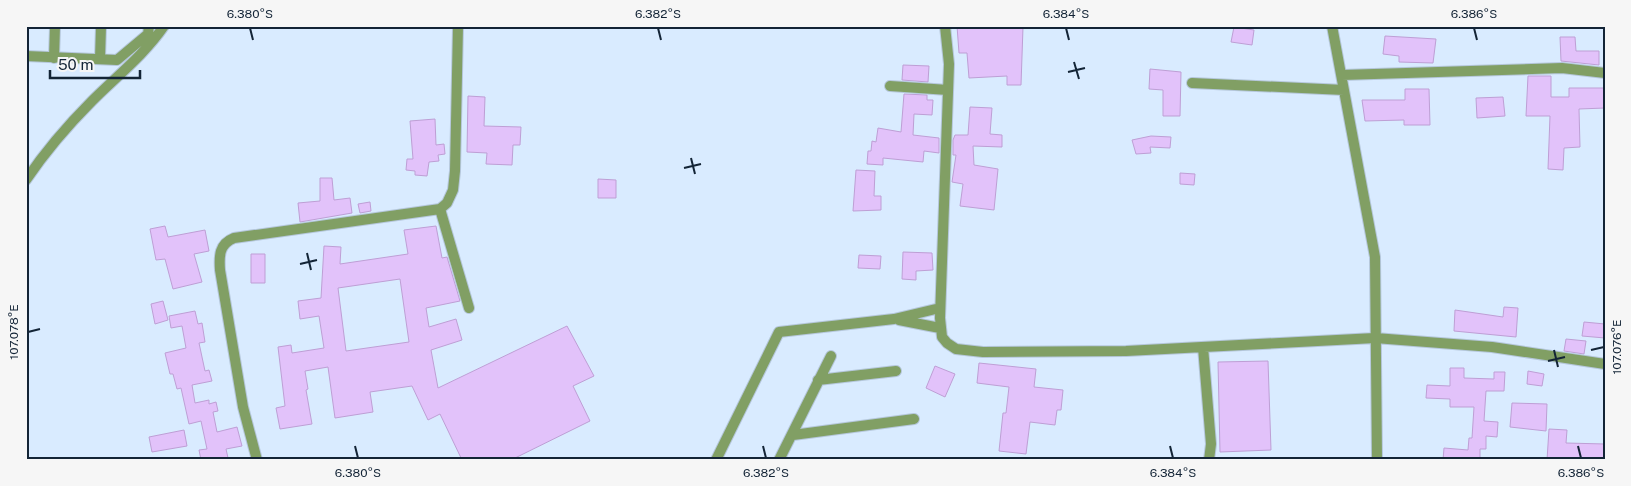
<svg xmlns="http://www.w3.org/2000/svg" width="1631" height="486" viewBox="0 0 1631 486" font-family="'Public Sans',sans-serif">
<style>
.building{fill:#e2c2fa;stroke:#be9fd5;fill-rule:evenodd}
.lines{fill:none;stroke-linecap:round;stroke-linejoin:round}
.minor-casing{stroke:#b5c7db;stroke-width:12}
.minor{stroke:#819f64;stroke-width:10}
.ticks{fill:none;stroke:#132436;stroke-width:2}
.neatline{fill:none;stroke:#132436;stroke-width:2}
.ticks-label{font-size:12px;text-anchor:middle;fill:#132436}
</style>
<rect width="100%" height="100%" fill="#d9ebff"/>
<path class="building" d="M 957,26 L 1023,27 L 1021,85 L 1007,85 L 1007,76 L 969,78 L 967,53 L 959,53 Z
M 1234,27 L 1254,30 L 1252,45 L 1231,42 Z
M 1385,36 L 1436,39 L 1433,63 L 1399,62 L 1399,56 L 1383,54 Z
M 1560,37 L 1575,37 L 1576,51 L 1599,51 L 1599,65 L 1561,61 Z
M 903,65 L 929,66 L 928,82 L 902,80 Z
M 1150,69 L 1181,72 L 1180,116 L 1163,116 L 1163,90 L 1149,89 Z
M 1528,76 L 1551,76 L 1551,97 L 1569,97 L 1569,88 L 1605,88 L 1605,108 L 1579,109 L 1580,147 L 1564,148 L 1563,170 L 1548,169 L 1550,116 L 1526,116 Z
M 1405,89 L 1429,89 L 1430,125 L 1404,125 L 1404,120 L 1365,121 L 1362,100 L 1405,100 Z
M 904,94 L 927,95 L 927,100 L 933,100 L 932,115 L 914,114 L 913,135 L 939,138 L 939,153 L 924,151 L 923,162 L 883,158 L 883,165 L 867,164 L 868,151 L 871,151 L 872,141 L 876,142 L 878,128 L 901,132 Z
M 468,96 L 485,97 L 484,126 L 521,127 L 520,145 L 513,145 L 512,165 L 486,164 L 487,153 L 467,152 Z
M 1503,97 L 1505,116 L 1477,118 L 1476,98 Z
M 970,107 L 992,108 L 990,134 L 1002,135 L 1002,147 L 973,146 L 974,165 L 998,169 L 994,210 L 960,206 L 963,184 L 952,182 L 956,155 L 953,155 L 953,140 L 955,135 L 968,135 Z
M 435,119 L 436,145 L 444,144 L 445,154 L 438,155 L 439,161 L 429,162 L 427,176 L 415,175 L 415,171 L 406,170 L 407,159 L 413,159 L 410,121 Z
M 1151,136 L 1171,137 L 1170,148 L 1150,147 L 1151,153 L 1136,154 L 1132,140 Z
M 856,170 L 875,171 L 874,196 L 881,196 L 881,210 L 853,211 Z
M 1180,173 L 1195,174 L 1194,185 L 1180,184 Z
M 320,178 L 332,178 L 334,200 L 350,198 L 352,213 L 300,222 L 298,203 L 320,201 Z
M 598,179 L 616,180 L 616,198 L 598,198 Z
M 370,202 L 371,211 L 360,213 L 358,204 Z
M 165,226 L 168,237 L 205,230 L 209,251 L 194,254 L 202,282 L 173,289 L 165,259 L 156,260 L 150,229 Z
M 436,226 L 442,258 L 447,257 L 460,301 L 426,308 L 429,327 L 456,319 L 462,340 L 431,350 L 438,388 L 567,326 L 594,376 L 573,386 L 590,421 L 511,460 L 462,460 L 440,414 L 428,420 L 412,386 L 370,392 L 373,412 L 335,418 L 328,367 L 305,371 L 308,389 L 306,390 L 312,424 L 280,429 L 276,408 L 285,406 L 278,347 L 291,345 L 292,353 L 324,348 L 319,316 L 300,319 L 298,301 L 321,298 L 324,246 L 341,247 L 340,264 L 408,254 L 404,230 ZM 400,279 L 409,342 L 346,351 L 338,288 Z
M 903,252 L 932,253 L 933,270 L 916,271 L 916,280 L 902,279 Z
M 251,254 L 265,254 L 265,283 L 251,283 Z
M 859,255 L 881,256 L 880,269 L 858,268 Z
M 163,301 L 168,320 L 155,324 L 151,304 Z
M 1504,307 L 1518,308 L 1516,337 L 1454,331 L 1455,310 L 1503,317 Z
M 195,311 L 198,324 L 202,323 L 205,342 L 199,343 L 205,371 L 209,370 L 212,381 L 192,385 L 195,403 L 209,400 L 209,404 L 216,402 L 218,411 L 213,412 L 217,432 L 237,427 L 242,446 L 226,449 L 228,458 L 219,460 L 201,460 L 199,450 L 207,449 L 201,421 L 189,424 L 181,388 L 177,389 L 173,374 L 170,374 L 165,353 L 186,348 L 182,326 L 171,328 L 169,316 Z
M 1584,322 L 1605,324 L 1605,338 L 1582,336 Z
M 1566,339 L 1586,341 L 1584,354 L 1564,351 Z
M 1268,361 L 1271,450 L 1220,452 L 1218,362 Z
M 979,363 L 1036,369 L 1034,387 L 1063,390 L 1061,410 L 1057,410 L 1055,425 L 1030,422 L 1026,454 L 999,451 L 1003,413 L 1006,413 L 1009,387 L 977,383 Z
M 935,366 L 955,374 L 945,397 L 926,388 Z
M 1450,368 L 1464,368 L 1464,378 L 1494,379 L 1494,372 L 1505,372 L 1504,391 L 1486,391 L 1484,421 L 1498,422 L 1497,437 L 1486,436 L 1486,449 L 1480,449 L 1480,460 L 1443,460 L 1444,448 L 1468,450 L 1469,438 L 1472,438 L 1474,407 L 1450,407 L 1450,399 L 1426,398 L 1427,385 L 1450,386 Z
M 1528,371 L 1544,374 L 1542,386 L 1527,384 Z
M 1512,403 L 1547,404 L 1546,431 L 1510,427 Z
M 1549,429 L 1567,430 L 1566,443 L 1605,444 L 1605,460 L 1547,460 Z
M 184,430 L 187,446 L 152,452 L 149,437 Z"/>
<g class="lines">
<g class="minor-casing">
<path id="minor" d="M 945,26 L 949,64 L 940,318 L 942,337 L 947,343 L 956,349 L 983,352 L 1126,351 L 1375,338 L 1492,347 L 1605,364
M 1332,26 L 1375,257 L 1377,460
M 26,56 L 117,60 L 148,34 L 149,26
M 54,58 L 55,26
M 100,59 L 101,26
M 1342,75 L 1562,68 L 1605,73
M 1192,83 L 1344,90
M 890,86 L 948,90
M 26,180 C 45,152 68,125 92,101 C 117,76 144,55 164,26
M 440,209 L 469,308
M 899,320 L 940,328
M 1203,347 L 1211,444 L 1209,460
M 818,380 L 896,371
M 793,435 L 914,419
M 257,460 L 243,407 L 220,270 C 219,256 219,244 234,238 L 440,209 L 447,203 L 453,190 L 455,171 L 458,26
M 716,460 L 779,332 L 894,319 L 940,308
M 779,460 L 831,356"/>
</g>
<use href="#minor" class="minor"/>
</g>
<path class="ticks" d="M 250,28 L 253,40M 658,28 L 661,40M 1066,28 L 1069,40M 1474,28 L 1477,40M 1074,62 L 1079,79M 1068,72 L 1085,68M 691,158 L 695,174M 684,168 L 701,164M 307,253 L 311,270M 300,264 L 317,260M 28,332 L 40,329M 1554,350 L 1558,367M 1591,350 L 1604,347M 1548,361 L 1565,357M 355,446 L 358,458M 763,446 L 766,458M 1170,446 L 1173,458M 1578,446 L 1581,458"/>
<rect width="1631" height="486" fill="none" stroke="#f6f6f6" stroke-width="55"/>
<path d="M50 70v8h90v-8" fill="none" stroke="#132436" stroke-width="2.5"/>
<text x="58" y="70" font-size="15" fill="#132436" stroke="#f6f6f6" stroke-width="4" paint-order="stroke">50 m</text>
<rect x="28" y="28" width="1576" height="430" class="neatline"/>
<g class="ticks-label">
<text x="250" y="18">6.380°S</text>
<text x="658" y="18">6.382°S</text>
<text x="1066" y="18">6.384°S</text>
<text x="1474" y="18">6.386°S</text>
<text transform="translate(14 332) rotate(-90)" y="4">107.078°E</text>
<text transform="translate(1617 347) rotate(-90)" y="4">107.076°E</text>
<text x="358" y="477">6.380°S</text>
<text x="766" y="477">6.382°S</text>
<text x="1173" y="477">6.384°S</text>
<text x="1581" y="477">6.386°S</text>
</g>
</svg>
